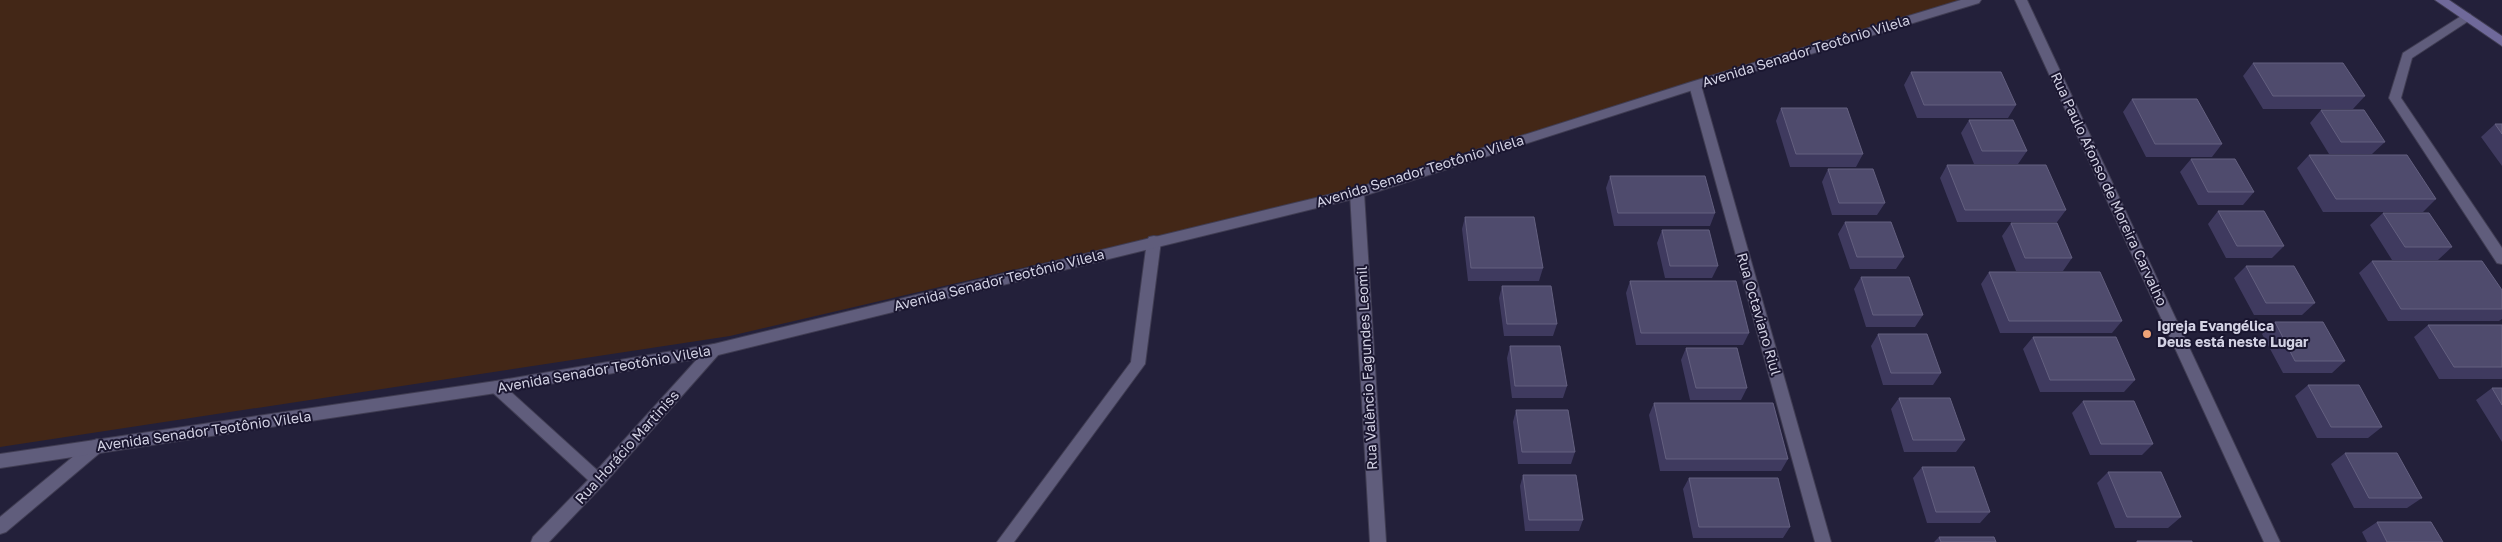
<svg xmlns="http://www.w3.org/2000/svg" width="2502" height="542" viewBox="0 0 2502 542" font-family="'Golos Text',sans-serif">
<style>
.green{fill:#432717}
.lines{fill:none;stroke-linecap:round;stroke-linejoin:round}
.minor-casing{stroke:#403d53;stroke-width:2}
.tertiary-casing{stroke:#403d53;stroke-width:2}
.secondary-casing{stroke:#403d53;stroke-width:2}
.minor{fill:#605d7c;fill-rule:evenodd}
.tertiary{fill:#605d7c;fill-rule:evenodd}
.secondary{fill:#6f699a;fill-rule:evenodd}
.wall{fill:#3f3a5f}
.building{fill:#4f4b6d;stroke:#646080}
.poi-dot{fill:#efa377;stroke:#1a1630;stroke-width:2}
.labels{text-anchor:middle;stroke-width:4;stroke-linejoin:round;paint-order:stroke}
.street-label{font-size:14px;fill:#d3d2e4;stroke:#1a1630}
.poi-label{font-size:14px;font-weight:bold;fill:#d3d2e4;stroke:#1a1630;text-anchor:start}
</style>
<rect width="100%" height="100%" fill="#23203a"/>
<path class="green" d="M 0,0 L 1963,0 L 1356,190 L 730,336 L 0,447 Z"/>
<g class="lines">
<g class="minor-casing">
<path id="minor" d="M 2015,0 L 2027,0 L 2280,542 L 2264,542 Z
M 2466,13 L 2470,14 L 2472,17 L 2470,20 L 2412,58 L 2401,98 L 2502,248 L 2502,264 L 2497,263 L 2389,98 L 2403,53 Z
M 1695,81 L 1701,85 L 1831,542 L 1815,542 L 1689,85 Z
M 1357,188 L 1364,193 L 1386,542 L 1370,542 L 1350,193 Z
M 1154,236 L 1159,237 L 1161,241 L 1145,364 L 1014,542 L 997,542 L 1131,362 L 1147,241 L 1149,237 Z
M 714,344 L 719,346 L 721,350 L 719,354 L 603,485 L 549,542 L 531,542 L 533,537 L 588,480 L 491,391 L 489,387 L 491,383 L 496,381 L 501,383 L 597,470 L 709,346 Z
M 97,439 L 102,441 L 105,446 L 102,451 L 6,532 L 0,534 L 0,517 L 92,441 Z"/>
</g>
<g class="tertiary-casing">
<path id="tertiary" d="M 1961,0 L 1981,0 L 1979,3 L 1699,88 L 1357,198 L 714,356 L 496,393 L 0,468 L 0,454 L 496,381 L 714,344 L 1357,188 L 1691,82 Z"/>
</g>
<g class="secondary-casing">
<path id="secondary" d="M 2435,0 L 2449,0 L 2502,36 L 2502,46 Z"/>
</g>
<use href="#minor" class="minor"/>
<use href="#tertiary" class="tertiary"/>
<use href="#secondary" class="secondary"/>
</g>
<path class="wall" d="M 2253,63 L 2365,96 L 2353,109 L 2263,109 L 2243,76 Z
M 1911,72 L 2016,105 L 2008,118 L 1917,118 L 1904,85 Z
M 2132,99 L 2222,144 L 2212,157 L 2146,157 L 2123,112 Z
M 1781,108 L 1863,154 L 1856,167 L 1790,167 L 1776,121 Z
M 2321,110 L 2385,142 L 2372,154 L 2329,154 L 2310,123 Z
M 1969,120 L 2027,151 L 2018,164 L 1974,164 L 1961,133 Z
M 2495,124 L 2502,124 L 2502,166 L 2481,137 Z
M 2309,155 L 2436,199 L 2423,212 L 2323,212 L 2297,168 Z
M 2191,159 L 2254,192 L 2243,205 L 2198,205 L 2180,172 Z
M 1947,165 L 2066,210 L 2057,222 L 1957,222 L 1940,178 Z
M 1828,169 L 1885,203 L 1877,215 L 1832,215 L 1822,182 Z
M 1610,176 L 1715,213 L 1710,226 L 1614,226 L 1606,188 Z
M 2218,211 L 2284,246 L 2272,258 L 2226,258 L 2208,224 Z
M 2383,213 L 2452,247 L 2438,260 L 2392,260 L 2370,225 Z
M 1465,217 L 1543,268 L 1539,281 L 1468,281 L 1462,229 Z
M 1845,222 L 1904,257 L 1896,269 L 1850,269 L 1838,234 Z
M 2011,223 L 2072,258 L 2063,271 L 2016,271 L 2002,236 Z
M 1662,230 L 1718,266 L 1712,278 L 1665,278 L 1657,243 Z
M 2372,261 L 2502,290 L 2502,319 L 2499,321 L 2388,321 L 2359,273 Z
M 2246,266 L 2315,303 L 2302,315 L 2254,315 L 2234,278 Z
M 1989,272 L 2122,321 L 2112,333 L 2000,333 L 1981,284 Z
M 1861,277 L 1923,315 L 1915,327 L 1866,327 L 1854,289 Z
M 1630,281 L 1749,333 L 1743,345 L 1636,345 L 1626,293 Z
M 1502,286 L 1557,324 L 1553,336 L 1504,336 L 1499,298 Z
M 2275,322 L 2345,361 L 2332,373 L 2283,373 L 2262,334 Z
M 2428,325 L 2502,325 L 2502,379 L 2439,379 L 2414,337 Z
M 1878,334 L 1941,373 L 1933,385 L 1883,385 L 1871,346 Z
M 2033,337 L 2135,380 L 2124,392 L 2040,392 L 2023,349 Z
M 1510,346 L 1567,386 L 1563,398 L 1512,398 L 1507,358 Z
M 1686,348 L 1747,388 L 1741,400 L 1690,400 L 1681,360 Z
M 2308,385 L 2382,427 L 2368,438 L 2317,438 L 2295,396 Z
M 2492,388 L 2502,388 L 2502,442 L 2476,400 Z
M 1899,398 L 1965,440 L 1956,452 L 1904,452 L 1891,409 Z
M 2083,401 L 2153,444 L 2142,455 L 2090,455 L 2072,413 Z
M 1654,403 L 1788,459 L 1781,471 L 1660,471 L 1649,415 Z
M 1516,410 L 1575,452 L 1571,464 L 1518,464 L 1513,422 Z
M 2345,453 L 2422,498 L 2407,508 L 2354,508 L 2331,464 Z
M 1922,467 L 1990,512 L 1980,523 L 1927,523 L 1913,478 Z
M 2108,472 L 2181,517 L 2168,528 L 2115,528 L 2097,483 Z
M 1523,475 L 1583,520 L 1579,531 L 1525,531 L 1520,486 Z
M 1689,478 L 1790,527 L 1783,538 L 1693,538 L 1683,489 Z
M 2377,522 L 2443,542 L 2367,542 L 2362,532 Z
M 1939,537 L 1996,542 L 1934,542 Z"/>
<path class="building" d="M 2253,63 L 2343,63 L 2365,96 L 2273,96 Z
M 1911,72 L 2001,72 L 2016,105 L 1924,105 Z
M 2132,99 L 2197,99 L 2222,144 L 2155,144 Z
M 1781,108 L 1847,108 L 1863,154 L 1796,154 Z
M 2321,110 L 2364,110 L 2385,142 L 2341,142 Z
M 1969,120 L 2013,120 L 2027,151 L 1982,151 Z
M 2495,124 L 2502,124 L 2502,134 Z
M 2309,155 L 2407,155 L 2436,199 L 2336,199 Z
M 2191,159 L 2235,159 L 2254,192 L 2208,192 Z
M 1947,165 L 2046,165 L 2066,210 L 1965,210 Z
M 1828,169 L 1873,169 L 1885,203 L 1839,203 Z
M 1610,176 L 1705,176 L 1715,213 L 1618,213 Z
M 2218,211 L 2264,211 L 2284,246 L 2237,246 Z
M 2383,213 L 2429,213 L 2452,247 L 2405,247 Z
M 1465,217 L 1534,217 L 1543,268 L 1471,268 Z
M 1845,222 L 1891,222 L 1904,257 L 1857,257 Z
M 2011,223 L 2057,223 L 2072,258 L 2025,258 Z
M 1662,230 L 1709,230 L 1718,266 L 1670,266 Z
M 2372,261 L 2482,261 L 2502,290 L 2502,309 L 2401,309 Z
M 2246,266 L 2294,266 L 2315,303 L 2266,303 Z
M 1989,272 L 2100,272 L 2122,321 L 2009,321 Z
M 1861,277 L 1909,277 L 1923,315 L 1873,315 Z
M 1630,281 L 1736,281 L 1749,333 L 1641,333 Z
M 1502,286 L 1551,286 L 1557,324 L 1507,324 Z
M 2275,322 L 2323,322 L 2345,361 L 2295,361 Z
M 2428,325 L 2502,325 L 2502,367 L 2454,367 Z
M 1878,334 L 1927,334 L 1941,373 L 1891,373 Z
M 2033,337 L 2116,337 L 2135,380 L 2050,380 Z
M 1510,346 L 1560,346 L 1567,386 L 1515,386 Z
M 1686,348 L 1737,348 L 1747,388 L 1696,388 Z
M 2308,385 L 2359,385 L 2382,427 L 2331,427 Z
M 2492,388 L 2502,388 L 2502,405 Z
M 1899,398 L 1950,398 L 1965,440 L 1913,440 Z
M 2083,401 L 2134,401 L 2153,444 L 2101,444 Z
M 1654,403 L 1773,403 L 1788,459 L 1666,459 Z
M 1516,410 L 1568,410 L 1575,452 L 1522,452 Z
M 2345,453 L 2397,453 L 2422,498 L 2369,498 Z
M 1922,467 L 1974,467 L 1990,512 L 1936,512 Z
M 2108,472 L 2161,472 L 2181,517 L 2127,517 Z
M 1523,475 L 1576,475 L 1583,520 L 1529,520 Z
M 1689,478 L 1778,478 L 1790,527 L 1699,527 Z
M 2377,522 L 2431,522 L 2443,542 L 2387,542 Z
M 1939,537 L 1994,537 L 1996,542 L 1941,542 Z
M 2137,541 L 2192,541 L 2192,542 L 2137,542 Z"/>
<circle class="poi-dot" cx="2147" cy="334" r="5"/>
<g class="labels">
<g class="street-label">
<text transform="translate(1806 51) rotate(-17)" y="5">Avenida Senador Teotônio Vilela</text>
<text transform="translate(1420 171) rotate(-17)" y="5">Avenida Senador Teotônio Vilela</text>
<text transform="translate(2109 189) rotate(65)" y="5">Rua Paulo Afonso de Moreira Carvalho</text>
<text transform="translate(999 280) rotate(-14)" y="5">Avenida Senador Teotônio Vilela</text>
<text transform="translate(1759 314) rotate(74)" y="5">Rua Octaviano Riul</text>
<text transform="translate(1367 368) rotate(-93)" y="5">Rua Valêncio Fagundes Leomil</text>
<text transform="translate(604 369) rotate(-10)" y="5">Avenida Senador Teotônio Vilela</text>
<text transform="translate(204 431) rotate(-8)" y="5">Avenida Senador Teotônio Vilela</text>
<text transform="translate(627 447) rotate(-48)" y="5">Rua Horácio Martiniss</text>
</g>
<g class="poi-label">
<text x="2157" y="331">Igreja Evangélica<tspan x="2157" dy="16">Deus está neste Lugar</tspan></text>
</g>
</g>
</svg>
